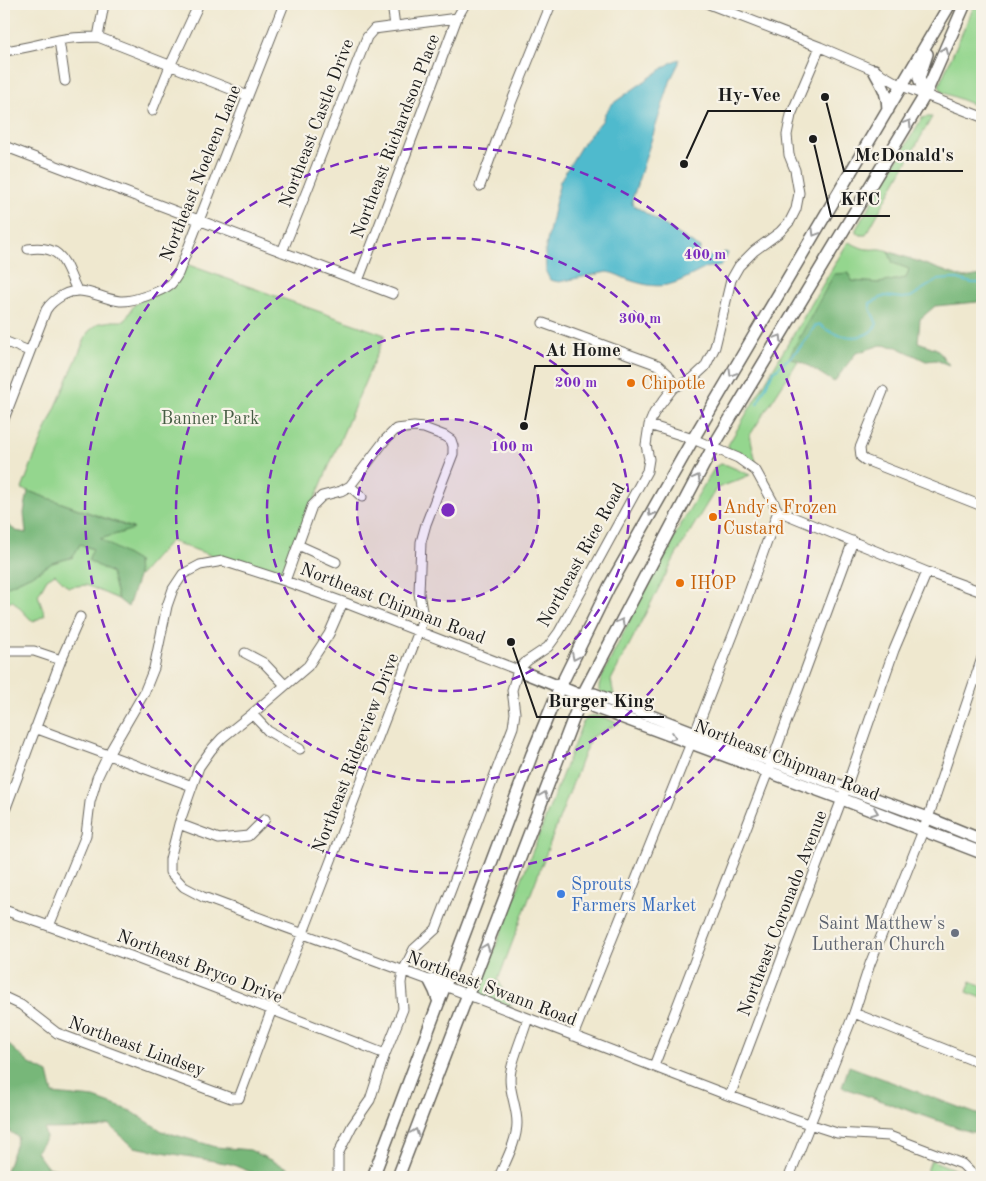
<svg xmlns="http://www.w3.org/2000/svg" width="986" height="1181" viewBox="0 0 986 1181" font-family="'Old Standard TT',serif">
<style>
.green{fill:#94d68e;stroke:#587955}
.forest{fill:#77b779;stroke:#4a6a4a}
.water{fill:#50bacd;stroke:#366b74}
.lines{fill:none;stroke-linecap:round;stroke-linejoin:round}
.stream{stroke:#50bacd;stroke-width:2}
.minor-casing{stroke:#66635b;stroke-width:11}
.major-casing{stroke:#66635b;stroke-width:14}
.minor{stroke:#fff;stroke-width:9}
.major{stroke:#fff;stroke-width:11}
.oneway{stroke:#999}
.ring{fill:none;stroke:#7b2cbf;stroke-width:2.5;stroke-dasharray:9 6}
.food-dot{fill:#e8710a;stroke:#f7f3e8;stroke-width:2}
.shop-dot{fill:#3f7fe0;stroke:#f7f3e8;stroke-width:2}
.worship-dot{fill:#6b7280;stroke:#f7f3e8;stroke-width:2}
.labels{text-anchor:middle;stroke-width:4.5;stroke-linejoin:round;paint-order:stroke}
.street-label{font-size:18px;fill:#1c1c1c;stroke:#f7f3e8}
.food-label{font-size:18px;fill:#c56008;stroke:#f7f3e8;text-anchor:start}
.park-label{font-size:18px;fill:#465d44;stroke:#f7f3e8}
.shop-label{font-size:18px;fill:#366cbe;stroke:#f7f3e8;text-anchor:start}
.worship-label{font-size:18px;fill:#5b616d;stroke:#f7f3e8;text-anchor:end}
.centre{fill:#7b2cbf;stroke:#f7f3e8;stroke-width:2.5}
.ring-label{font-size:15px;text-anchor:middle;font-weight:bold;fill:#7b2cbf;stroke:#f7f3e8;stroke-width:4.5;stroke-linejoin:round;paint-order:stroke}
.leader{fill:none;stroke:#1c1c1c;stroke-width:2}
.callout-dot{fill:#1c1c1c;stroke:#f7f3e8;stroke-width:2}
.callout-label{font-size:19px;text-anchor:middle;font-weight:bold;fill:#1c1c1c;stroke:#f7f3e8;stroke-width:4.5;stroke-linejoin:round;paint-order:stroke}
</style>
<rect width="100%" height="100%" fill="#f7f3e8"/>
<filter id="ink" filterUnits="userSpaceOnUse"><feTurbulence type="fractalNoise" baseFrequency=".02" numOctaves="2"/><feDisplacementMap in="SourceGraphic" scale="10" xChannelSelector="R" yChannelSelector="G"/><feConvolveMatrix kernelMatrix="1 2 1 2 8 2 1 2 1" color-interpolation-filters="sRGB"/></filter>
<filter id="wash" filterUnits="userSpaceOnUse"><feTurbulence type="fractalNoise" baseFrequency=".0096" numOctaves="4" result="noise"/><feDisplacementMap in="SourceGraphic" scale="20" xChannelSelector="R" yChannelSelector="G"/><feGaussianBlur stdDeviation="1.12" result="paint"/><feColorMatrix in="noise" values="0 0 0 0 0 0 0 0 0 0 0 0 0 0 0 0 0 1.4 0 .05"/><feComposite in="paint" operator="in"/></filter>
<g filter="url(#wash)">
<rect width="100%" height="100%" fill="#efe8cf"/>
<path class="green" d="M 975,4 L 982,4 L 982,108 L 942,92 L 939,85 Z
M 927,117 L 932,117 L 866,235 L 861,235 L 856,233 L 856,229 L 922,118 Z
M 848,242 C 855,244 861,249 868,249 C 876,250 879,247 888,251 L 894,263 L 909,269 L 906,278 L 879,283 L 851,281 L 789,357 L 798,361 L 750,435 L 757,467 L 729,449 L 728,445 Z
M 183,263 L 385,335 L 312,506 L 285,581 L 170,541 L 138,577 L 137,561 L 99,539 L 133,528 L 22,489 L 33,460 L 88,332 L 99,323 L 113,321 L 125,321 L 134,305 L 155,292 L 164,288 Z
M 720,464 L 727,465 L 750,475 L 716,489 L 677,553 L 611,680 L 615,701 L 599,691 L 599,686 L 602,677 L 645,588 L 689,510 L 715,467 Z
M 80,544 L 93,549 L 88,560 L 111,573 L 118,599 L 86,585 L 68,587 L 55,574 L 47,579 L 38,595 L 45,615 L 33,622 L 13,601 L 4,601 L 4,588 L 38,572 L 52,563 L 73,557 Z
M 591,716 L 599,716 L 619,723 L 590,738 L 498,980 L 512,1007 L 484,997 L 479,990 L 481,984 L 582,724 L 587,718 Z
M 971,981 L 982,986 L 982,998 L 967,992 Z
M 931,1160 L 956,1170 L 966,1177 L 925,1177 Z"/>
<path class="forest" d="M 888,251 L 964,278 L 982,275 L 982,299 L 977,302 L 935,306 L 920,319 L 918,342 L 937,349 L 949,365 L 936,360 L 926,361 L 897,347 L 881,345 L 856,353 L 834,382 L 804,363 L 789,357 L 834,274 L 849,273 L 851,281 L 879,283 L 906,278 L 909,269 L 893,263 Z
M 28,491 L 134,529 L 100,539 L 137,561 L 138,577 L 128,607 L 118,599 L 111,573 L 88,560 L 93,549 L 80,544 L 73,557 L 52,563 L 38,572 L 4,588 L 4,522 L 16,531 L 26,533 L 24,513 Z
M 4,1043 L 9,1045 L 30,1064 L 48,1073 L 53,1094 L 94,1098 L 131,1111 L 162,1131 L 216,1147 L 250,1150 L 289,1169 L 294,1177 L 263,1177 L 231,1164 L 134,1147 L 109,1125 L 99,1128 L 44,1129 L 46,1138 L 36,1152 L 47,1167 L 60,1170 L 61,1177 L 4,1177 L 18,1137 L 4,1128 Z
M 849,1066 L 982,1116 L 982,1132 L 970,1132 L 842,1087 Z"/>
<path class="water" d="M 679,59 L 679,63 L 671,79 L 632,200 L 632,204 L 635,206 L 700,248 L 699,252 L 701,257 L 704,258 C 708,255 711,256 716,257 L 725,252 L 728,253 C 726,258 723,266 717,267 C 712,268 710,266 706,268 C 674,284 665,292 629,280 C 621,277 615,273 607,272 L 559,282 L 550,280 L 546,272 L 545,251 L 560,181 L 583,143 L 602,121 L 605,113 L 612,104 L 672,62 Z"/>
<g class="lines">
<path class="stream" d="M 757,404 L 773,372 L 796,352 L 806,340 L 815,326 L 819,324 C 833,338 866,344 877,324 L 870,308 L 870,303 L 885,296 L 902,298 L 911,297 L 926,287 L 938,280 L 949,279 L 958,279 L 972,283 L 982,283"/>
</g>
</g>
<g filter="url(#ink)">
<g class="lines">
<g class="minor-casing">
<path id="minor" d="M 392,4 L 395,26
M 709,4 L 820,47 L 874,70 L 902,86 L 982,117
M 98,37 L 104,4
M 59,40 L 65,81
M 4,51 C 23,49 40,44 59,40 C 72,37 85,37 98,37 L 248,96
M 152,111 L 170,66 L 197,8
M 4,146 L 393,294
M 480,186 L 503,123 L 551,4
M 28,249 C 65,244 64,265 77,290
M 282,252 L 308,188 L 367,37 L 374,29 L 457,18
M 358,281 L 385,210 L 457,18 L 465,4
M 543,323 L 658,365 L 668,374 L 675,387
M 4,341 L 29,351
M 883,391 L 860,448 L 861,457 L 865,460 L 982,506
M 4,419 L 46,310 C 50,303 56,299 63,295 C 84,284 99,299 120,301 C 132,302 161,292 171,284 C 174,281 176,277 178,274 L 284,4
M 649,425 L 693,439 L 738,458 L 756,471 L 778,511 L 927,572 L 982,592
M 350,486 L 362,497
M 298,545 L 336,562
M 343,602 L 329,634 L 308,666 L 252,714 L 222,738 L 211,750 L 199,767 L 179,824 L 170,859 L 170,872 L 184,887 L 203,897 L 445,986 L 730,1096 L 809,1124 L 837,1133 L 889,1136 L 962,1164 L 975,1177
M 4,651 L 34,651 L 61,660
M 245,653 L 264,663 L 285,685
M 252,714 L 268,731 L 300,749
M 35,728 L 192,786
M 4,813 L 61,660 L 80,617
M 179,824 L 219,839 L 248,836 L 265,819
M 4,910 C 132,955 258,1004 385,1054
M 49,926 L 86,835 L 90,802 L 97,778 L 108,755 L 144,693 L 154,668 L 167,606 L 173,589 L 183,574 L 200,565 L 223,561 L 285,581 L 343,602 L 518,670
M 4,997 L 21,1005 L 57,1033 L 231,1098 L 239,1098 L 272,1009 L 303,933 L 419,631 L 423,617 L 419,593 L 421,542 L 426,524 L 453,454 L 453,446 L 451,440 L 445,436 L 424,428 L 414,427 L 396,429 L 385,440 L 350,486 L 341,491 L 322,496 L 312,506 L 285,581
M 854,1013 L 982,1064
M 573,1036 L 695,733 L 742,612 L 778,511
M 654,1066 L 772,761 L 853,541
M 730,1096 L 846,788 L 894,650 L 927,572
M 338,1177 L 338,1154 L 352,1126 L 370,1100 L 385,1054 L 403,1009 L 401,983 L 403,971 L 414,949 L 436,929 L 513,727 L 515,713 L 512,690 L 518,670 L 527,661 L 548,647 L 559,632 L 647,471 L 649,459 L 646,445 L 649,425 L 654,413 L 673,388 L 692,379 L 705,367 L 715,347 L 731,280 L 739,266 L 754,251 L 780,232 L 790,221 L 796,209 L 799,193 L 795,170 L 789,155 L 787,135 L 791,115 L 820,47
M 499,1177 C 506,1160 517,1141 517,1123 C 517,1105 507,1088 511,1070 C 515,1052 523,1035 528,1018
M 789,1177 L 854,1013 L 870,964 L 928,818 L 982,658"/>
</g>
<g class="major-casing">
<path id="major" d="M 874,70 C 881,84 888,92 888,110
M 925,95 L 919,78 L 927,54
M 518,670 L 582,696 L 594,707 L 842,799 L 982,853
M 582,696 L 594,694 L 695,733 L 928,818 L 982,840
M 439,1002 L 435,991 L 430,981 L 443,977 L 450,969
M 373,1177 L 532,754 L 560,687 L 609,587 L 693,439 L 950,4
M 398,1177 L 582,696 L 713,447 L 925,95 L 965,4"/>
</g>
<use href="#minor" class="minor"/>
<use href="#major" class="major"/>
</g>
<defs><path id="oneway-chevron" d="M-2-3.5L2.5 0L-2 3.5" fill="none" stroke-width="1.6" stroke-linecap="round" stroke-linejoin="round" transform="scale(1.25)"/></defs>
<g class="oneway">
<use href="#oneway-chevron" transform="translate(945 50) rotate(-66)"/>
<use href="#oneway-chevron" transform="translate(908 123) rotate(-59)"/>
<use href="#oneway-chevron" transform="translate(815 233) rotate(121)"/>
<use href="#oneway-chevron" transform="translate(779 338) rotate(-59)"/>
<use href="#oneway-chevron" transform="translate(732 373) rotate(121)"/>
<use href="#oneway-chevron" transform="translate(697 478) rotate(-62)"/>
<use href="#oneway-chevron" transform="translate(651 513) rotate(120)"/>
<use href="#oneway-chevron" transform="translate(621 622) rotate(-62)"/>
<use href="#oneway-chevron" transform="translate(575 657) rotate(116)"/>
<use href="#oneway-chevron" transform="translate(673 737) rotate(20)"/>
<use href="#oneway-chevron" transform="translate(544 795) rotate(-69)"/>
<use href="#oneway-chevron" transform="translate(875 812) rotate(21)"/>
<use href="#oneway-chevron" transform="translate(486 947) rotate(-69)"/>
<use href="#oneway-chevron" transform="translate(415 1132) rotate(-69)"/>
</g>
</g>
<circle cx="448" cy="510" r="91" fill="#7b2cbf" fill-opacity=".12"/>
<g class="ring">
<circle cx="448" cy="510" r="91"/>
<circle cx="448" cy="510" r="181"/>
<circle cx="448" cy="510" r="272"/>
<circle cx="448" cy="510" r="363"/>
</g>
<g class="food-dot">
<circle cx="631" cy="383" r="5"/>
<circle cx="713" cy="517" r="5"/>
<circle cx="680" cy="583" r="5"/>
</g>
<circle class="shop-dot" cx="561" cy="894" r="5"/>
<circle class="worship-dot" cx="955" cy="933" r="5"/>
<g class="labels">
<g class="street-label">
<text transform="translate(316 123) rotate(-69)" y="6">Northeast Castle Drive</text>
<text transform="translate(395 136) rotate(-69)" y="6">Northeast Richardson Place</text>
<text transform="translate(200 173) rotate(-68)" y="6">Northeast Noeleen Lane</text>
<text transform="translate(581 555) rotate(-61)" y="6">Northeast Rice Road</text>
<text transform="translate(393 603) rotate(21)" y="6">Northeast Chipman Road</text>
<text transform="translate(355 753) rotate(-69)" y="6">Northeast Ridgeview Drive</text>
<text transform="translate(787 760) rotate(21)" y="6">Northeast Chipman Road</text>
<text transform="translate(782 913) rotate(-69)" y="6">Northeast Coronado Avenue</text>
<text transform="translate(200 966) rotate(21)" y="6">Northeast Bryco Drive</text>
<text transform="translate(492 988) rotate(21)" y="6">Northeast Swann Road</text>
<text transform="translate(137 1046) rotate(20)" y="6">Northeast Lindsey</text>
</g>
<g class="food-label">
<text x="641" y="389">Chipotle</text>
<text x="723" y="513">Andy's Frozen<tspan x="723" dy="21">Custard</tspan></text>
<text x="690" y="589">IHOP</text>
</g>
<g class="park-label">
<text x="210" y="424">Banner Park</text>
</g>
<g class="shop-label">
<text x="571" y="890">Sprouts<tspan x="571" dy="21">Farmers Market</tspan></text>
</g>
<g class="worship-label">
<text x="945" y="929">Saint Matthew's<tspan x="945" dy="21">Lutheran Church</tspan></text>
</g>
</g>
<circle cx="448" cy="510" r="8" class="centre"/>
<g class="ring-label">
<text x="705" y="259">400 m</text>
<text x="640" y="323">300 m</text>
<text x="576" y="387">200 m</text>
<text x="512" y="451">100 m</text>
</g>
<path class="leader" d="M684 164L708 111H791M825 97L844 171H963M813 139L831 216H890M524 426L535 366H631M511 642L537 717H664"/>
<g class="callout-dot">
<circle cx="684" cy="164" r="5"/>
<circle cx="825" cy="97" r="5"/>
<circle cx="813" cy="139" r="5"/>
<circle cx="524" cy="426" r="5"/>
<circle cx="511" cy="642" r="5"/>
</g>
<g class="callout-label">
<text x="749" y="101">Hy-Vee</text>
<text x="904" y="161">McDonald's</text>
<text x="860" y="205">KFC</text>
<text x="583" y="356">At Home</text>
<text x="601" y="707">Burger King</text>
</g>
<rect width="986" height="1181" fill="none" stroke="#f7f3e8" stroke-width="20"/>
</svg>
